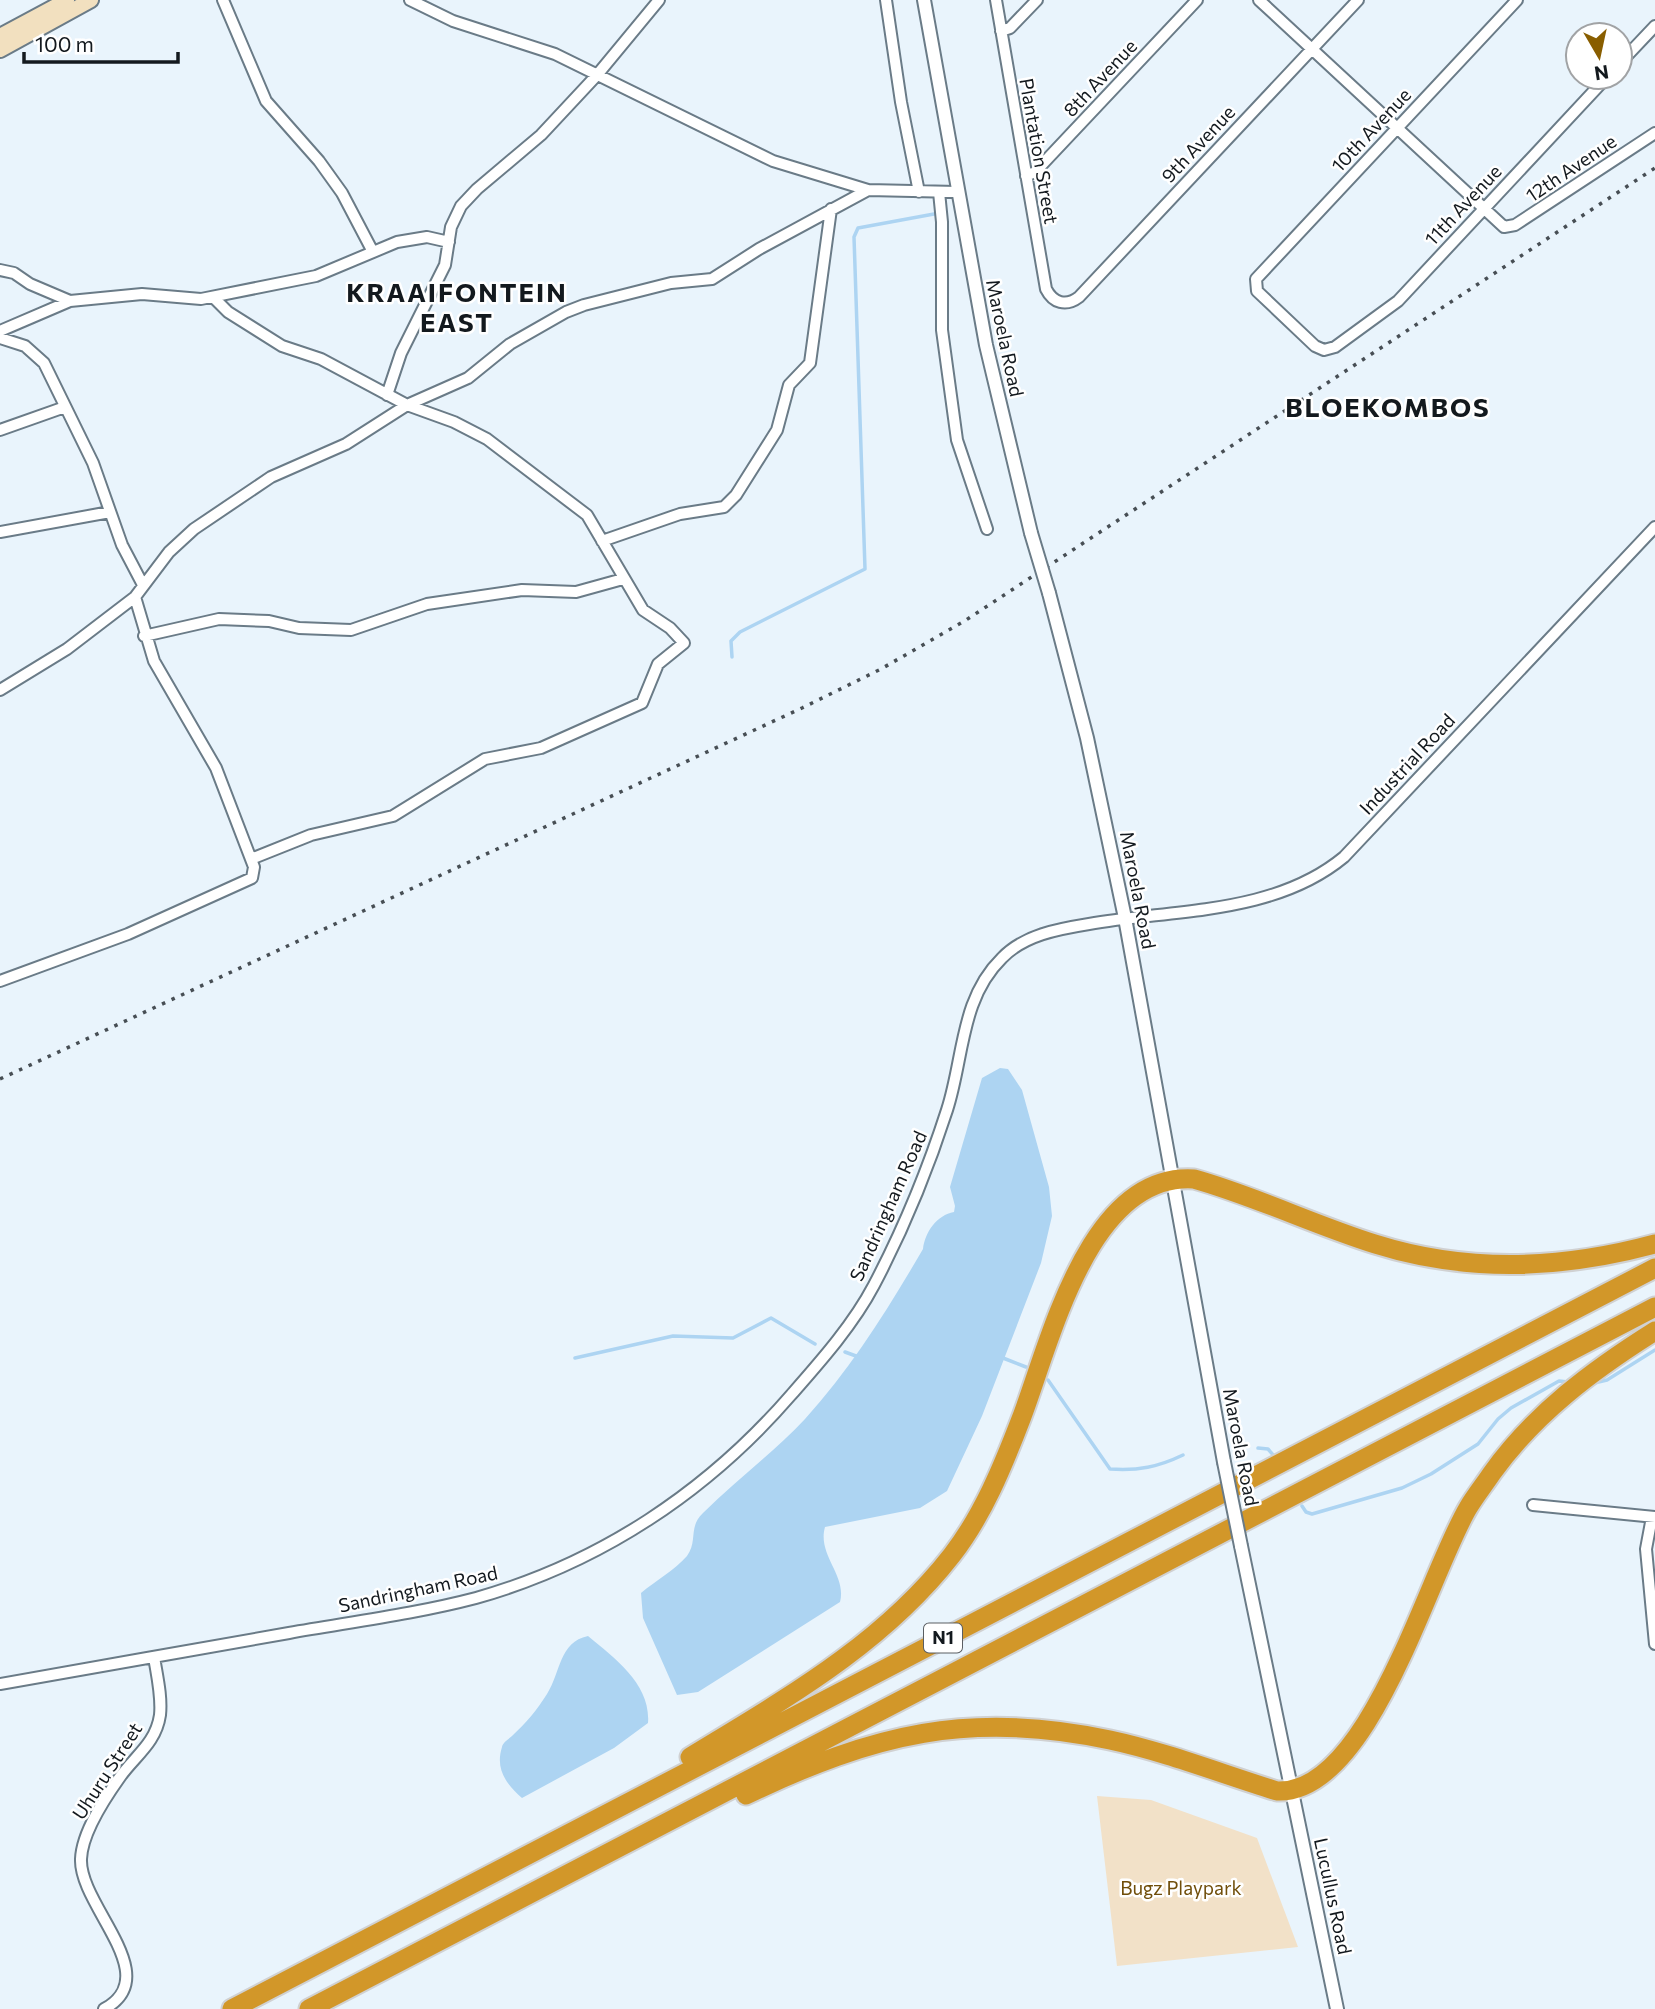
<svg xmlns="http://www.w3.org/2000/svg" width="1655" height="2009" viewBox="0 0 1655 2009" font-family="Commissioner,sans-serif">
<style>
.green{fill:#f2e1c8}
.water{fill:#add4f2}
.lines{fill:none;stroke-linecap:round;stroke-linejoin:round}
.stream{stroke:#add4f2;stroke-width:3.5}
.minor-casing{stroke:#6a7b87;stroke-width:14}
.tertiary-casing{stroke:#6a7b87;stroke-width:16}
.secondary-casing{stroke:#6a7b87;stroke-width:18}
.motorway-casing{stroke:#d0d1d2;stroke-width:23}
.minor{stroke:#fff;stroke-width:10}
.tertiary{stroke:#fff;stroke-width:12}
.secondary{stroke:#f2e0bf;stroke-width:14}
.motorway{stroke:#d29729;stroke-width:19}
.rail{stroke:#474e54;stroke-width:3.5;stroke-dasharray:3.5 7;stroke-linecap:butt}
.tertiary-bridge-casing{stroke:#6a7b87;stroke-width:16;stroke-linecap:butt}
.tertiary-bridge{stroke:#fff;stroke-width:12}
.labels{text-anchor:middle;stroke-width:5;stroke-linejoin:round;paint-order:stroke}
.shield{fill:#fff;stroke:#5a5e62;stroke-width:2}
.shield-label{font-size:18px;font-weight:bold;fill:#13191e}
.street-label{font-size:19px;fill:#13191e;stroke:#fff}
.park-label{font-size:19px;fill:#704e0a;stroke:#fff}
.district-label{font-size:26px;font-weight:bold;letter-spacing:2px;fill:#13191e;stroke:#fff}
</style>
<rect width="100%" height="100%" fill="#e9f4fc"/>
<path class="green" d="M 1097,1796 L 1151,1800 L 1257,1838 L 1298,1947 L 1117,1966 Z"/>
<path class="water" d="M 1000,1068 L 1008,1069 L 1022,1090 L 1049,1187 L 1052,1216 L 1041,1263 L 982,1416 L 947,1491 L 920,1508 L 825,1527 C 817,1555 847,1575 840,1602 L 698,1692 L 677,1695 L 643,1618 L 641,1593 C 655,1581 675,1570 687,1556 C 698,1541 688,1527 703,1513 C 736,1480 773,1453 805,1419 C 852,1367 888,1309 923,1249 C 925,1232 937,1215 954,1212 L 955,1206 L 950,1187 L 982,1078 Z
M 588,1636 C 616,1659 651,1685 648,1723 L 614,1748 L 522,1798 C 506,1784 495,1769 502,1747 C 503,1742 509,1739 512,1736 C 526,1723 537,1710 547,1694 C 561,1672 559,1642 588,1636 Z"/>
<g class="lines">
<path class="stream" d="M 732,657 L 731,641 L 740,632 L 865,569 L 854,237 L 858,228 L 934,214
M 845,1352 L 856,1356
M 575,1358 L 673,1336 L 733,1338 L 771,1318 L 815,1344
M 1003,1358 L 1026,1367
M 1048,1380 L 1110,1469 C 1138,1471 1158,1467 1183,1455
M 1590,1384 L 1607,1380 L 1655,1350
M 1258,1448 L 1268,1449 L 1274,1456
M 1302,1506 L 1306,1512 L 1312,1514 L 1402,1488 L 1431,1474 L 1478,1444 L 1498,1419 L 1511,1408 L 1559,1381 L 1568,1382"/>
<g class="minor-casing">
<path id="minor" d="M 223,0 L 266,101 L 319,161 L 342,193 L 373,252
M 410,0 L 453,21 L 555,54 L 773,161 L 868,190 L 957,192
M 886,0 L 901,102 L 919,192
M 996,0 L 1046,289 C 1053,303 1066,307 1079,297 L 1358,0
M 1259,0 L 1504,227 L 1515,225 L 1655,133
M 1517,0 L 1256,279 L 1257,291 L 1315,346 L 1324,350 L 1335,347 L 1398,301 L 1607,77
M 1001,31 L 1010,28 L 1037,0
M 1620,63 L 1655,26
M 1026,176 L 1035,172 L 1197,0
M 939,192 L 942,222 L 942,330 L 957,440 L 987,529
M 0,270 L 14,273 L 30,284 L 70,301
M 213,297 L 228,312 L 282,346 L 321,359 L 407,405 L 454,422 L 487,439 L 587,515 L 643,610 L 670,628 L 684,643 L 658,664 L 642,703 L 541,748 L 485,759 L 393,816 L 311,835 L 251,859
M 0,331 L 70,301 L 142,294 L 201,299 L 316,276 L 397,242 L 427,237 L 449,242
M 0,338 L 25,346 L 44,363 L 93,463 L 122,545 L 143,585
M 387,395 L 401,353 L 445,265 L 451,227 L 461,206 L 477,189 L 541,135 L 597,75 L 659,0
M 0,430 L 65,407
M 0,532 L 110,512
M 602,541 L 680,514 L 724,507 L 736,495 L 777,430 L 789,385 L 810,363 L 831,209
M 144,636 L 219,619 L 269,621 L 299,628 L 351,630 L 427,604 L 522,590 L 576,592 L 623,579
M 0,690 L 67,649 L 135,597 L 169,552 L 194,529 L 271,477 L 346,444 L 407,405 L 468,378 L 510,344 L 566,312 L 584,305 L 671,283 L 712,279 L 759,249 L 868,190
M 0,981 L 128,934 L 252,878 L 254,867 L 216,768 L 154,661 L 135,597
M 1533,1505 L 1655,1517
M 1652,1517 L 1646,1549 L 1655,1644
M 0,1684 C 96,1667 193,1650 289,1633 C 351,1622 415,1614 476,1598 C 600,1563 707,1492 791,1395 C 820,1362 853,1325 874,1285 C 903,1230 928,1169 947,1110 C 964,1058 960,999 1002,958 C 1024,935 1058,929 1089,924 C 1174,909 1274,915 1344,857 L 1655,527
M 104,2009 C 166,1976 79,1906 81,1859 C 82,1832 105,1798 120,1777 C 135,1756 156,1743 160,1715 C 162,1696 157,1676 154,1657"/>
</g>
<g class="tertiary-casing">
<path id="tertiary" d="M 924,0 L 986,345 L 1031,533
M 1049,593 L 1087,738 L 1125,918 L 1224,1462
M 1241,1546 L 1337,2009"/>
</g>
<g class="secondary-casing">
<path id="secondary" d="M 0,36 L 67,0
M 0,50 L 91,0"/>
</g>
<g class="motorway-casing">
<path id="motorway" d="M 690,1757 C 785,1699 882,1645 952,1555 C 983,1515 1003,1466 1021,1419 C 1050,1344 1088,1172 1194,1179 C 1255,1196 1314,1225 1375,1244 C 1467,1273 1563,1269 1655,1244
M 746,1795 C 873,1734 970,1710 1110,1740 C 1166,1752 1222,1774 1277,1791 C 1369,1795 1428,1575 1468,1508 C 1475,1496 1484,1485 1492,1473 C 1535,1413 1593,1370 1655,1331
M 232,2009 L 1655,1268
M 309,2009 L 1655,1307"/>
</g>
<use href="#minor" class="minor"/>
<use href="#tertiary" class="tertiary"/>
<use href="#secondary" class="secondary"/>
<use href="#motorway" class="motorway"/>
<path class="rail" d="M 0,1079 L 802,708 L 881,669 L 966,620 L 1655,168"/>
<g class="tertiary-bridge-casing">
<path id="tertiary-bridge" d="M 1031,533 L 1049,593
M 1224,1462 L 1241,1546"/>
</g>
<use href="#tertiary-bridge" class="tertiary-bridge"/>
</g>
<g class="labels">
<rect class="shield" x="924" y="1623.5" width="38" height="29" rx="5"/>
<g class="shield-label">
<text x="943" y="1644">N1</text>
</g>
<g class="street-label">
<text transform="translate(1100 78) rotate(-47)" y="7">8th Avenue</text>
<text transform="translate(1371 130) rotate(-47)" y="7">10th Avenue</text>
<text transform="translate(1198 144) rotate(-47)" y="7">9th Avenue</text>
<text transform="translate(1039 151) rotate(80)" y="7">Plantation Street</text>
<text transform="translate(1571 168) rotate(-34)" y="7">12th Avenue</text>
<text transform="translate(1463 205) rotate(-47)" y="7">11th Avenue</text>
<text transform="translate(1005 338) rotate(78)" y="7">Maroela Road</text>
<text transform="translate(1407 764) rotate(-47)" y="7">Industrial Road</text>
<text transform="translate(1138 890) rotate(79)" y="7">Maroela Road</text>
<text transform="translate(888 1206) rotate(-66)" y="7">Sandringham Road</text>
<text transform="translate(1241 1447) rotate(79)" y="7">Maroela Road</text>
<text transform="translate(418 1589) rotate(-12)" y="7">Sandringham Road</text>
<text transform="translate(107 1771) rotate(-57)" y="7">Uhuru Street</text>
<text transform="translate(1333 1896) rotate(78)" y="7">Lucullus Road</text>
</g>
<g class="park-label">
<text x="1181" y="1895">Bugz Playpark</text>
</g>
<g class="district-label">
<text x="457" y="302">KRAAIFONTEIN<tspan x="457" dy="30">EAST</tspan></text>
<text x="1388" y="417">BLOEKOMBOS</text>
</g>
</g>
<g transform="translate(1599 56) rotate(171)"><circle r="33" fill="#ffffff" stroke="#a1a3a5" stroke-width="2"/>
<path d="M0-5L12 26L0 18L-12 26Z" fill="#895e00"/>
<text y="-10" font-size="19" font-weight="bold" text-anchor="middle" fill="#13191e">N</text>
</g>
<path d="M24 52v10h154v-10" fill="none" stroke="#13191e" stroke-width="3.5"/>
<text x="35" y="52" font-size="21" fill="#13191e" stroke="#ffffff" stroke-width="5" paint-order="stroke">100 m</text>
</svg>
